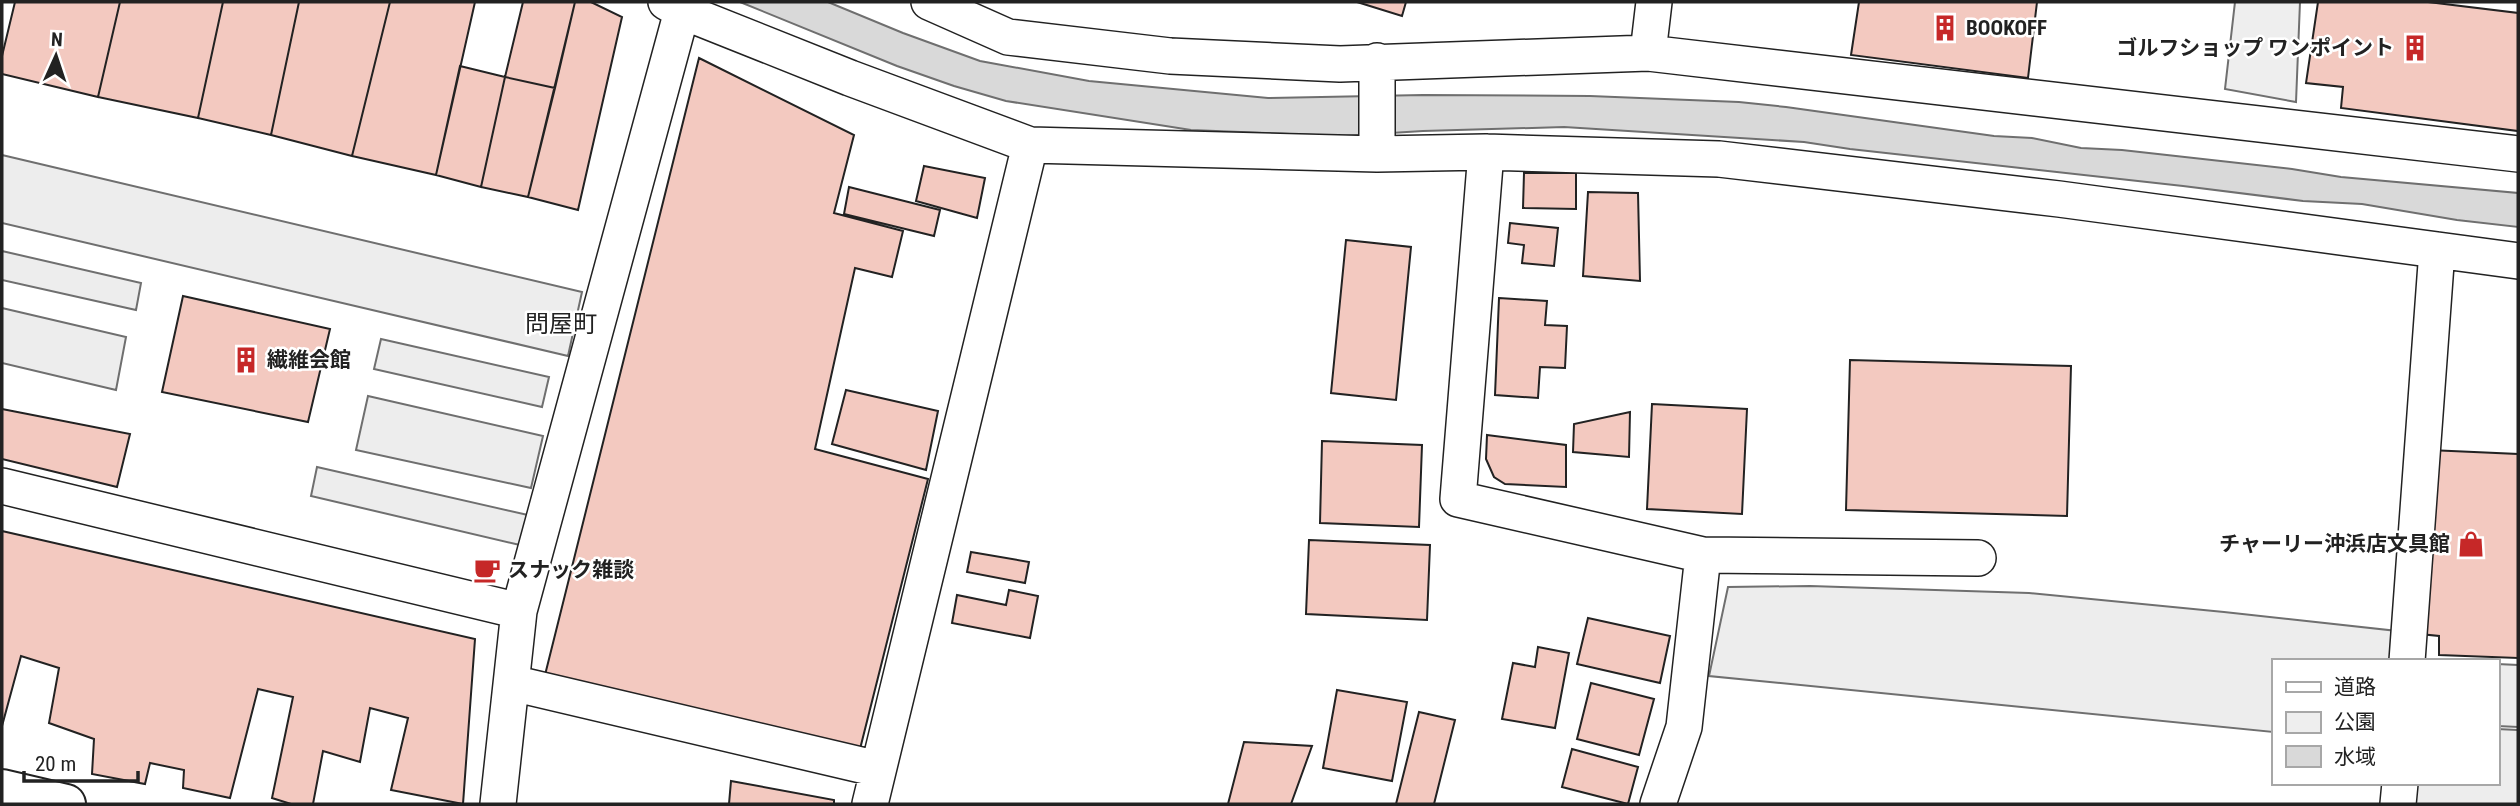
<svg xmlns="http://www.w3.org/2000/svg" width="2520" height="806" viewBox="0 0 2520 806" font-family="'Roboto Condensed','Noto Sans JP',sans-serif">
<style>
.green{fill:#eee;stroke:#6f6f6f;stroke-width:2}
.parking{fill:#ededed;stroke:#6f6f6f;stroke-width:2}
.water{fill:#d9d9d9;stroke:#6f6f6f;stroke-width:2}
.building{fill:#f3c9c0;stroke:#222;stroke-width:2}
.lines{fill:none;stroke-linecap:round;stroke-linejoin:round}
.minor-casing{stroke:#222;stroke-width:38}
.tertiary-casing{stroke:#222;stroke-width:42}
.minor{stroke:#fff;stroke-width:35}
.tertiary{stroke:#fff;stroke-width:38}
.labels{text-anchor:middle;stroke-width:5;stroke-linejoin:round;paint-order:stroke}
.poi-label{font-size:21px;font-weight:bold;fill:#222;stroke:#fff;text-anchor:start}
.quarter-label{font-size:24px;fill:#222;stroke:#fff}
</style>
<rect width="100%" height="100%" fill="#fff"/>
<path class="green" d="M 2235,2 L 2300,2 L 2296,102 L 2225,89 Z"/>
<path class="parking" d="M 2,155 L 582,292 L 568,356 L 2,223 Z
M 2,251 L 141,283 L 136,310 L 2,280 Z
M 2,308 L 126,337 L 116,390 L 2,363 Z
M 381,339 L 549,377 L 542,407 L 374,369 Z
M 368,396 L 543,436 L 531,488 L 356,450 Z
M 317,467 L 528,515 L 520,545 L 311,496 Z
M 1810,586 L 2029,593 L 2224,612 L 2397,631 L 2395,661 L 2273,661 L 2273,732 L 1709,676 L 1728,587 Z
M 2497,664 L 2518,665 L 2518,727 L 2497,726 Z
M 2497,729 L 2518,730 L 2518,804 L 2406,804 L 2408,783 L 2497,783 Z"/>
<path class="water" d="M 740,2 L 828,2 L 903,33 L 980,61 L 1089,81 L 1268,98 L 1423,95 L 1590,96 L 1739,102 L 1786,107 L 1994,136 L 2032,138 L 2081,148 L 2122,150 L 2292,169 L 2341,177 L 2518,193 L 2518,227 L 2457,220 L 2362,204 L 2303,201 L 2183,186 L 1850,149 L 1804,142 L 1564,127 L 1423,131 L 1342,136 L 1191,130 L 1006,101 L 954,86 L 897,66 Z"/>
<path class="building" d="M 15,2 L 120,2 L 98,97 L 2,74 L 2,56 Z
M 120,2 L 223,2 L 198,118 L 98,97 Z
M 223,2 L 299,2 L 271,135 L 198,118 Z
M 299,2 L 390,2 L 352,156 L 271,135 Z
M 390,2 L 475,2 L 436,175 L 352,156 Z
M 523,2 L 575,2 L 555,88 L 505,77 Z
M 575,2 L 591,2 L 622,17 L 578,210 L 528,197 Z
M 1357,2 L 1406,2 L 1402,16 Z
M 1859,2 L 2037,2 L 2028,78 L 1851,55 Z
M 2318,2 L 2428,2 L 2518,13 L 2518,131 L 2341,108 L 2343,87 L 2306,83 Z
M 699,58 L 854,135 L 834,213 L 903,231 L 892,277 L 855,268 L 815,449 L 928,479 L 860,749 L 545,675 Z
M 460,66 L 505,77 L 481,187 L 436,175 Z
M 505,77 L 555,88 L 528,197 L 481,187 Z
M 924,166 L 985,178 L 977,218 L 916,201 Z
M 1524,173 L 1576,173 L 1576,209 L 1523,208 Z
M 849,187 L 940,210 L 934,236 L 844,214 Z
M 1588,192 L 1638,193 L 1640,281 L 1583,276 Z
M 1510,223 L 1558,228 L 1554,266 L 1522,263 L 1524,245 L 1508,243 Z
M 1346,240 L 1411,247 L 1396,400 L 1331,393 Z
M 183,296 L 330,329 L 308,422 L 162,392 Z
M 1499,298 L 1547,301 L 1545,325 L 1567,326 L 1565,368 L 1540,367 L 1538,398 L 1495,395 Z
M 1850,360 L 2071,366 L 2067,516 L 1846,510 Z
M 846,390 L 938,411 L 926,470 L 832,444 Z
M 1652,404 L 1747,409 L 1742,514 L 1647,509 Z
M 2,409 L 130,434 L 117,487 L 2,459 Z
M 1630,412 L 1629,457 L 1573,452 L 1574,424 Z
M 1487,435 L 1566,445 L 1566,487 L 1505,484 L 1494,477 L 1486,459 Z
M 1322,441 L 1422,445 L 1419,527 L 1320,523 Z
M 2429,450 L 2518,454 L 2518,658 L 2439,655 L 2439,636 L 2420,634 Z
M 2,531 L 475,639 L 463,804 L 391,790 L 408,718 L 370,708 L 360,762 L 323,751 L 313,804 L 291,804 L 272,798 L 293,697 L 258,689 L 230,798 L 183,788 L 184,770 L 150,763 L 145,784 L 92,774 L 94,739 L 49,723 L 59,668 L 21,656 L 2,726 Z
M 1309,540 L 1430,545 L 1427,620 L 1306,614 Z
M 971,552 L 1029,562 L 1025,583 L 967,572 Z
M 1009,590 L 1038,596 L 1030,638 L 952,623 L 957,595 L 1006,605 Z
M 1588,618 L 1670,636 L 1660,683 L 1577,664 Z
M 1538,647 L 1569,653 L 1555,728 L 1502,719 L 1513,663 L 1535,667 Z
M 1591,683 L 1654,699 L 1639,755 L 1577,739 Z
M 1337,690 L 1407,702 L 1392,781 L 1323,768 Z
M 1419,712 L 1455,720 L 1434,804 L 1396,804 Z
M 1244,742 L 1312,746 L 1291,804 L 1228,804 Z
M 1572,749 L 1638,767 L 1628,804 L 1562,787 Z
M 731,781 L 834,800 L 834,804 L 729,804 Z"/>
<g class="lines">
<g class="minor-casing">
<path id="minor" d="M 666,2 L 682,11 L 850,78 L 1030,145 L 870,804
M 929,2 L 1008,37 L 1170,56 L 1340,64 L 1648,53 L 2518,154
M 1648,53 L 1654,2
M 1030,145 L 1377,154 L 1486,152 L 1719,159 L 2059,199 L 2518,261
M 1486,152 L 1458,499 L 1703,555 L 1684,727 L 1658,804
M 1377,154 L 1377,61
M 2,486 L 519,611
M 1703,555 L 1978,558
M 2407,661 L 2437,250
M 512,683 L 878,769
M 498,804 L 519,611 L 682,11
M 2398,804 L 2400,783"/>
</g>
<g class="tertiary-casing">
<path id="tertiary" d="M 2,789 L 66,804"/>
</g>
<use href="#minor" class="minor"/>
<use href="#tertiary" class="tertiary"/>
</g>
<defs>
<g id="building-bare" transform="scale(2.1)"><path d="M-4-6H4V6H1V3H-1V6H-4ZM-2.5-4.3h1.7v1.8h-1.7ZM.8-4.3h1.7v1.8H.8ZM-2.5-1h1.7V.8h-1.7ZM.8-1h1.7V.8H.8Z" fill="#c62828" stroke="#fff" stroke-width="2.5" paint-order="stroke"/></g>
<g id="shop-bare" transform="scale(2.1)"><path d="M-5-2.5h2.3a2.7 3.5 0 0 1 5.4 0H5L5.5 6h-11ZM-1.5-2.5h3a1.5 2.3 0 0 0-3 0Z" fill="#c62828" stroke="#fff" stroke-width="2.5" paint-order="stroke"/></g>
<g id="cafe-bare" transform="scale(2.1)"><path d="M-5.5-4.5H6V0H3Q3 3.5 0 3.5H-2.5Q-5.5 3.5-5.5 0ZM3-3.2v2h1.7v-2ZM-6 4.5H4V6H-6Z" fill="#c62828" stroke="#fff" stroke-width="2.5" paint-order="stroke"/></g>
</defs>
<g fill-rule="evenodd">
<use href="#building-bare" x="1945" y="28"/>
<use href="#building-bare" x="2415" y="48"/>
<use href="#building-bare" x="246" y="360"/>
<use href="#shop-bare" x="2471" y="544"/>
<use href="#cafe-bare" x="487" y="570"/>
</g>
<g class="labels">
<g class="poi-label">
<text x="1966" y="35">BOOKOFF</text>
<text x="2394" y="55" text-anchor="end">ゴルフショップ ワンポイント</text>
<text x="267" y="367">繊維会館</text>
<text x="2450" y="551" text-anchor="end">チャーリー沖浜店文具館</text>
<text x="508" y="577">スナック雑談</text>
</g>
<g class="quarter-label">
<text x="561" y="332">問屋町</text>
</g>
</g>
<rect width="2520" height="806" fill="none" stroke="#222222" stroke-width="7"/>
<rect x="2272" y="659" width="228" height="126" fill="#ffffff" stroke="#a7a7a7" stroke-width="2"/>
<rect x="2286" y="682" width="35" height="10" fill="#ffffff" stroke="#a7a7a7" stroke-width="2"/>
<text x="2334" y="694" font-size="21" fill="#222222">道路</text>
<rect x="2286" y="712" width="35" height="21" fill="#eeeeee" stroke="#a7a7a7" stroke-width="2"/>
<text x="2334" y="729" font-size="21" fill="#222222">公園</text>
<rect x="2286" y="746" width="35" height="21" fill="#d9d9d9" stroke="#a7a7a7" stroke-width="2"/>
<text x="2334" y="764" font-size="21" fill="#222222">水域</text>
<g transform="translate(56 56) rotate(3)" stroke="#ffffff" stroke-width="5" paint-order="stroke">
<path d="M0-5L12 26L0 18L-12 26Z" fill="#222222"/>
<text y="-10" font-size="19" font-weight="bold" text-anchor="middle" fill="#222222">N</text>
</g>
<path d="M24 771v10h114v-10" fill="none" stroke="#222222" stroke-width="3.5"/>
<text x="35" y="771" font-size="21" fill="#222222" stroke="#ffffff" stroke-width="5" paint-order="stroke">20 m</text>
</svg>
